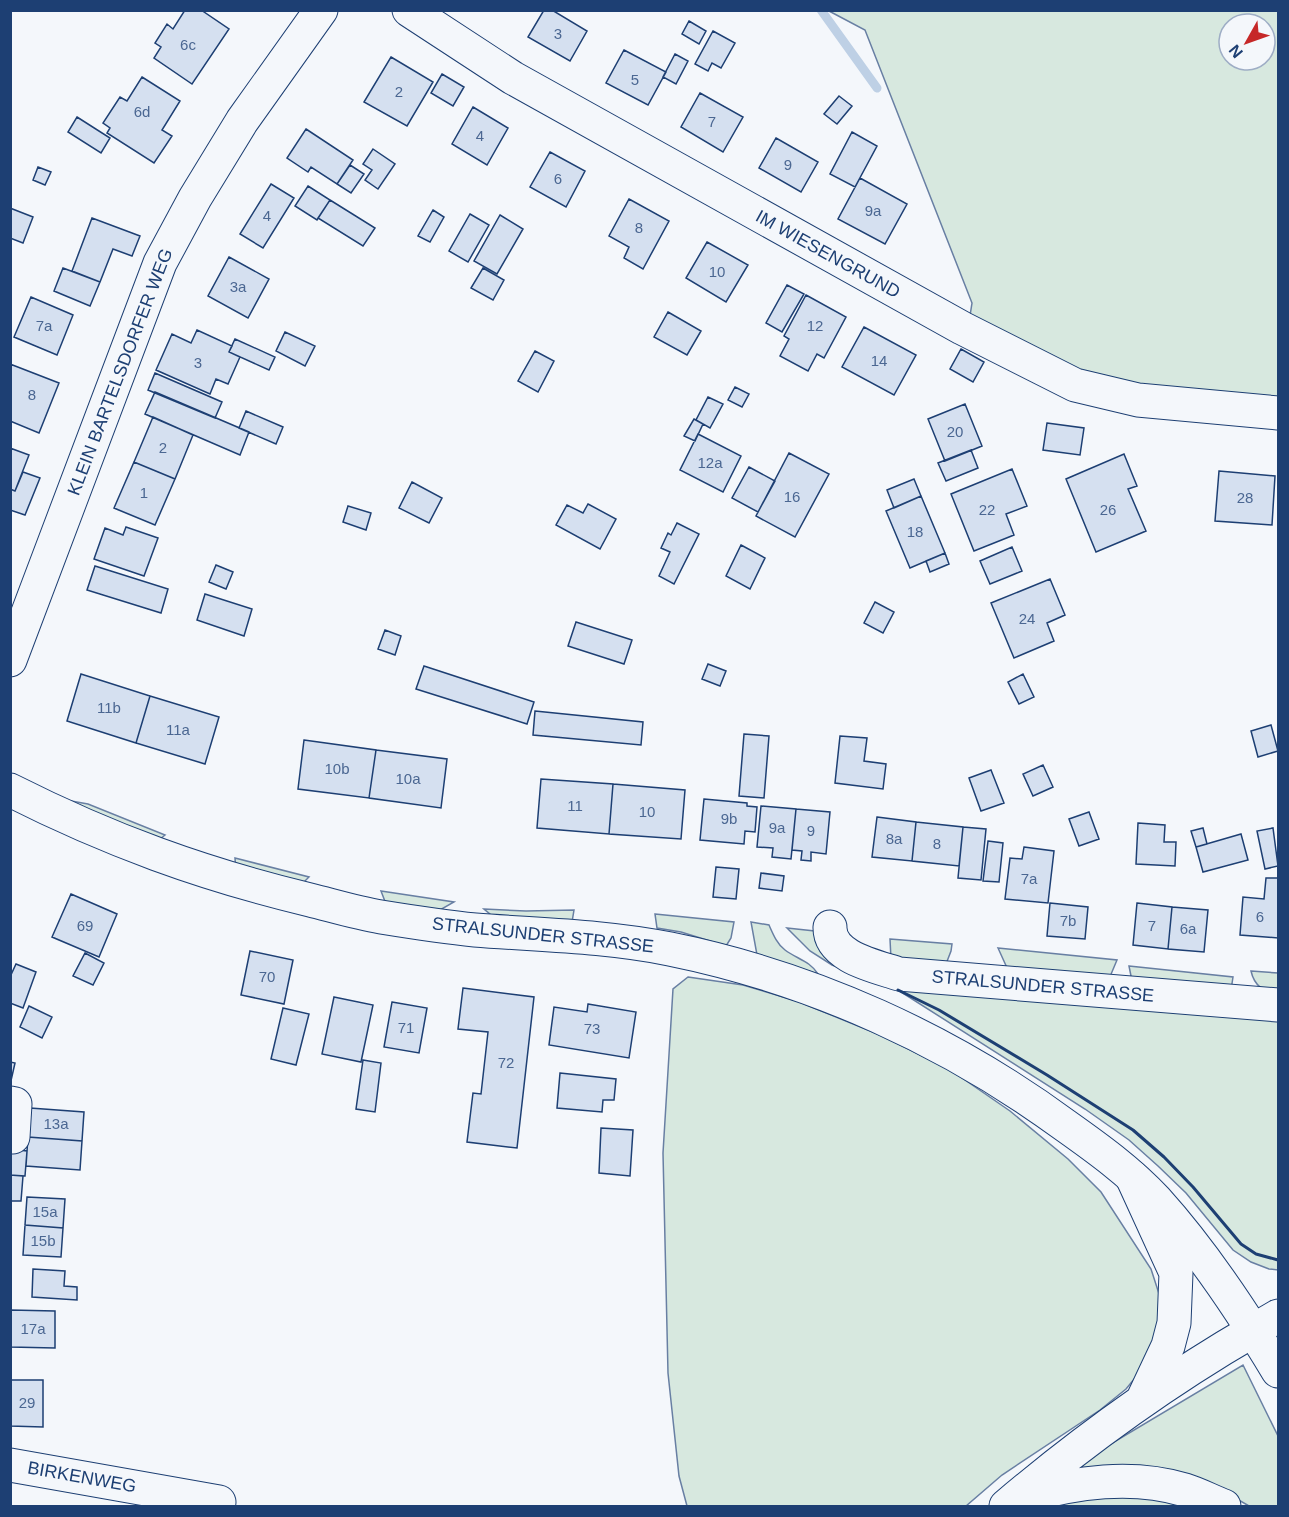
<svg xmlns="http://www.w3.org/2000/svg" width="1289" height="1517" viewBox="0 0 1289 1517" font-family="Helvetica,sans-serif">
<style>
.green{fill:#d7e8df;stroke:#687fa3;stroke-width:1.5;fill-rule:evenodd}
.lines{fill:none;stroke-linecap:round;stroke-linejoin:round}
.stream{stroke:#bed0e5;stroke-width:9}
.building{fill:#d5e0f0;stroke:#1d3f73;stroke-width:1.5}
.minor-casing{stroke:#1d3f73;stroke-width:35}
.highway-casing{stroke:#1d3f73;stroke-width:35}
.minor{stroke:#f4f7fb;stroke-width:33}
.highway{stroke:#f4f7fb;stroke-width:33}
.wall{stroke:#1d3f73;stroke-width:3}
.labels{text-anchor:middle;stroke-width:4.5;stroke-linejoin:round;paint-order:stroke}
.number-label{font-size:15px;fill:#4b6792}
.street-label{font-size:18px;fill:#1d3f73;stroke:#f4f7fb}
</style>
<rect width="100%" height="100%" fill="#f4f7fb"/>
<path class="green" d="M 829,11 L 1278,11 L 1278,406 L 1140,393 L 1079,374 L 969,322 L 972,303 L 865,30 ZM 1229,24 L 1265,24 L 1265,60 L 1229,60 Z
M 43,796 L 88,804 L 165,835 L 154,844 Z
M 235,858 L 309,877 L 298,888 L 236,873 Z
M 381,891 L 454,902 L 433,914 L 386,904 Z
M 484,909 L 526,911 L 574,910 L 572,922 L 496,919 Z
M 655,914 L 734,922 L 731,938 L 726,946 L 681,932 L 657,928 Z
M 751,922 L 769,925 C 773,934 777,944 785,950 C 797,959 810,961 818,974 L 757,955 Z
M 787,928 L 824,932 L 827,947 L 1278,1016 L 1278,1270 L 1269,1269 L 1251,1262 L 1233,1250 L 1186,1193 L 1158,1166 L 1129,1140 L 1085,1109 L 898,990 L 832,965 L 810,951 Z
M 890,939 L 952,944 L 951,951 L 946,964 L 891,959 Z
M 998,948 L 1117,960 L 1109,979 L 1008,970 Z
M 1129,966 L 1233,977 L 1231,990 L 1132,981 Z
M 1251,971 L 1278,973 L 1278,994 C 1264,993 1254,985 1251,971 Z
M 688,977 L 743,985 L 797,1001 L 880,1035 L 949,1069 L 1010,1111 L 1068,1159 L 1101,1192 L 1151,1269 L 1162,1303 L 1158,1328 L 1140,1372 L 1126,1389 L 1100,1410 L 1002,1475 L 966,1506 L 687,1506 L 679,1476 L 668,1373 L 663,1153 L 673,989 Z
M 1243,1365 L 1278,1436 L 1278,1506 L 1249,1506 L 1237,1499 L 1073,1472 L 1077,1464 Z
M 1137,1494 L 1188,1506 L 1052,1506 L 1068,1500 Z"/>
<g class="lines">
<path class="stream" d="M 821,10 L 877,88"/>
</g>
<path class="building" d="M 185,10 L 201,10 L 229,29 L 192,84 L 154,58 L 161,47 L 155,43 L 167,24 L 173,29 Z
M 544,10 L 552,10 L 587,31 L 570,61 L 528,37 Z
M 689,21 L 706,31 L 699,44 L 682,34 Z
M 713,31 L 735,43 L 721,68 L 712,63 L 708,71 L 695,64 Z
M 624,50 L 666,72 L 648,105 L 606,83 Z
M 675,54 L 688,61 L 676,84 L 663,77 Z
M 391,57 L 433,82 L 407,126 L 364,102 Z
M 442,74 L 464,87 L 453,106 L 431,93 Z
M 142,77 L 180,101 L 162,130 L 172,136 L 154,163 L 107,133 L 110,128 L 103,123 L 120,97 L 127,101 Z
M 700,93 L 743,117 L 723,152 L 681,127 Z
M 839,96 L 852,106 L 837,124 L 824,114 Z
M 473,107 L 508,128 L 487,165 L 452,144 Z
M 77,117 L 110,138 L 101,153 L 68,132 Z
M 306,129 L 353,160 L 337,184 L 311,167 L 308,172 L 287,158 Z
M 852,132 L 877,146 L 855,187 L 830,174 Z
M 776,138 L 818,162 L 801,192 L 759,168 Z
M 373,149 L 395,164 L 378,189 L 365,180 L 372,170 L 363,164 Z
M 550,152 L 585,171 L 566,207 L 530,187 Z
M 350,165 L 364,174 L 351,193 L 337,184 Z
M 38,167 L 51,172 L 45,185 L 33,180 Z
M 860,178 L 907,204 L 885,244 L 838,219 Z
M 271,184 L 294,198 L 263,248 L 240,234 Z
M 308,186 L 330,200 L 317,220 L 295,206 Z
M 629,199 L 669,221 L 643,269 L 624,258 L 629,247 L 609,236 Z
M 330,200 L 375,228 L 363,246 L 318,218 Z
M 10,208 L 33,217 L 23,243 L 10,238 Z
M 433,210 L 444,217 L 430,242 L 418,236 Z
M 470,214 L 489,225 L 468,262 L 449,251 Z
M 500,215 L 523,229 L 497,274 L 474,261 Z
M 92,218 L 140,236 L 132,256 L 113,249 L 100,282 L 72,271 Z
M 707,242 L 748,265 L 726,302 L 686,278 Z
M 229,257 L 269,279 L 248,318 L 208,296 Z
M 63,268 L 100,282 L 90,306 L 54,291 Z
M 483,268 L 504,280 L 493,300 L 471,288 Z
M 787,285 L 804,294 L 782,332 L 766,323 Z
M 806,295 L 846,317 L 824,358 L 817,354 L 808,371 L 780,356 L 789,339 L 784,336 Z
M 31,297 L 73,315 L 57,355 L 14,337 Z
M 668,312 L 701,331 L 687,355 L 654,337 Z
M 864,327 L 916,355 L 894,395 L 842,367 Z
M 197,330 L 232,346 L 229,352 L 240,357 L 228,384 L 216,379 L 210,394 L 156,370 L 172,334 L 191,343 Z
M 285,332 L 315,346 L 305,366 L 276,351 Z
M 235,339 L 275,357 L 269,370 L 229,352 Z
M 961,349 L 984,362 L 973,382 L 950,369 Z
M 535,351 L 554,361 L 538,392 L 518,381 Z
M 10,364 L 59,383 L 39,433 L 10,421 Z
M 155,373 L 222,402 L 215,418 L 148,390 Z
M 735,387 L 749,394 L 742,407 L 728,400 Z
M 155,392 L 249,432 L 240,455 L 145,414 Z
M 708,397 L 723,404 L 710,428 L 696,420 Z
M 965,404 L 982,446 L 945,461 L 928,419 Z
M 246,411 L 283,427 L 276,444 L 239,428 Z
M 153,417 L 193,435 L 175,479 L 134,462 Z
M 694,419 L 703,424 L 695,441 L 684,436 Z
M 1047,423 L 1084,428 L 1080,455 L 1043,450 Z
M 698,434 L 741,456 L 723,492 L 680,470 Z
M 10,448 L 29,455 L 15,491 L 10,489 Z
M 971,450 L 978,468 L 946,481 L 938,463 Z
M 789,453 L 829,474 L 795,537 L 756,516 Z
M 1124,454 L 1137,486 L 1128,489 L 1146,531 L 1096,552 L 1066,479 Z
M 134,462 L 175,479 L 155,525 L 114,508 Z
M 749,467 L 775,481 L 758,512 L 732,498 Z
M 1012,469 L 1027,506 L 1006,514 L 1014,535 L 974,551 L 951,494 Z
M 1219,471 L 1275,476 L 1272,525 L 1215,521 Z
M 23,472 L 40,478 L 25,515 L 10,510 L 10,489 L 15,491 Z
M 914,479 L 921,496 L 894,508 L 887,490 Z
M 412,482 L 442,498 L 429,523 L 399,508 Z
M 921,496 L 945,553 L 910,568 L 886,511 Z
M 588,504 L 616,519 L 600,549 L 556,525 L 567,505 L 583,513 Z
M 348,506 L 371,513 L 366,530 L 343,522 Z
M 677,523 L 699,534 L 674,584 L 659,576 L 670,552 L 661,548 L 668,533 L 671,535 Z
M 126,527 L 158,538 L 144,576 L 94,559 L 105,528 L 123,535 Z
M 741,545 L 765,558 L 750,589 L 726,576 Z
M 1012,547 L 1022,571 L 990,584 L 980,561 Z
M 945,553 L 949,564 L 930,572 L 926,561 Z
M 216,565 L 233,572 L 226,589 L 209,582 Z
M 95,566 L 168,589 L 161,613 L 87,590 Z
M 1050,579 L 1065,615 L 1047,623 L 1054,641 L 1014,658 L 991,603 Z
M 205,594 L 252,609 L 244,636 L 197,620 Z
M 875,602 L 894,612 L 883,633 L 864,623 Z
M 576,622 L 632,640 L 624,664 L 568,646 Z
M 385,630 L 401,636 L 395,655 L 378,649 Z
M 708,664 L 726,671 L 720,686 L 702,679 Z
M 424,666 L 534,702 L 527,724 L 416,689 Z
M 81,674 L 150,696 L 136,743 L 67,721 Z
M 1023,674 L 1034,697 L 1019,704 L 1008,682 Z
M 150,696 L 219,717 L 205,764 L 136,743 Z
M 535,711 L 643,722 L 641,745 L 533,735 Z
M 1271,725 L 1278,751 L 1258,757 L 1251,731 Z
M 744,734 L 769,736 L 764,798 L 739,796 Z
M 840,736 L 867,738 L 864,761 L 886,764 L 883,789 L 835,783 Z
M 304,740 L 376,750 L 369,798 L 298,789 Z
M 376,750 L 447,759 L 441,808 L 369,798 Z
M 1043,765 L 1053,787 L 1033,796 L 1023,774 Z
M 991,770 L 1004,803 L 981,811 L 969,778 Z
M 541,779 L 613,784 L 609,834 L 537,828 Z
M 613,784 L 685,790 L 681,839 L 609,834 Z
M 704,799 L 747,803 L 747,806 L 757,807 L 755,832 L 745,831 L 744,844 L 700,840 Z
M 761,806 L 796,809 L 791,859 L 772,857 L 773,848 L 757,847 Z
M 796,809 L 830,812 L 826,854 L 811,852 L 811,861 L 801,860 L 802,851 L 792,850 Z
M 1089,812 L 1099,839 L 1079,846 L 1069,819 Z
M 877,817 L 916,822 L 912,861 L 872,857 Z
M 916,822 L 963,827 L 959,866 L 912,861 Z
M 1138,823 L 1165,825 L 1164,842 L 1176,842 L 1175,866 L 1136,864 Z
M 963,827 L 986,829 L 981,880 L 958,878 Z
M 1203,828 L 1207,844 L 1196,847 L 1191,831 Z
M 1273,828 L 1278,866 L 1265,869 L 1257,831 Z
M 1241,834 L 1248,860 L 1203,872 L 1196,847 Z
M 988,841 L 1003,843 L 999,882 L 983,881 Z
M 1024,847 L 1054,851 L 1048,903 L 1005,899 L 1010,858 L 1022,859 Z
M 716,867 L 739,869 L 736,899 L 713,897 Z
M 761,873 L 784,876 L 782,891 L 759,888 Z
M 1266,878 L 1278,878 L 1278,938 L 1240,935 L 1243,897 L 1264,899 Z
M 71,894 L 117,914 L 99,957 L 52,937 Z
M 1050,903 L 1088,907 L 1085,939 L 1047,936 Z
M 1137,903 L 1172,907 L 1168,949 L 1133,945 Z
M 1172,907 L 1208,910 L 1204,952 L 1168,949 Z
M 250,951 L 293,960 L 284,1004 L 241,995 Z
M 85,953 L 104,963 L 93,985 L 73,976 Z
M 16,964 L 36,972 L 23,1008 L 10,1003 L 10,977 Z
M 463,988 L 534,997 L 517,1148 L 467,1142 L 473,1093 L 481,1094 L 488,1032 L 458,1029 Z
M 334,997 L 373,1005 L 361,1062 L 322,1054 Z
M 392,1002 L 427,1008 L 419,1053 L 384,1047 Z
M 588,1004 L 636,1012 L 629,1058 L 549,1045 L 554,1007 L 587,1012 Z
M 29,1006 L 52,1017 L 42,1038 L 20,1027 Z
M 283,1008 L 309,1014 L 296,1065 L 271,1059 Z
M 363,1060 L 381,1063 L 375,1112 L 356,1109 Z
M 10,1062 L 15,1063 L 10,1085 Z
M 560,1073 L 616,1079 L 614,1100 L 603,1100 L 602,1112 L 557,1108 Z
M 30,1108 L 84,1112 L 82,1141 L 28,1137 Z
M 601,1128 L 633,1130 L 630,1176 L 599,1173 Z
M 28,1137 L 82,1141 L 80,1170 L 26,1166 Z
M 10,1149 L 27,1151 L 25,1176 L 10,1175 Z
M 10,1175 L 23,1176 L 21,1201 L 10,1201 Z
M 27,1197 L 65,1199 L 63,1228 L 25,1225 Z
M 25,1225 L 63,1228 L 61,1257 L 23,1255 Z
M 33,1269 L 65,1271 L 64,1286 L 77,1287 L 77,1300 L 32,1297 Z
M 10,1310 L 55,1311 L 55,1348 L 10,1347 Z
M 10,1380 L 43,1380 L 43,1427 L 10,1426 Z"/>
<g class="lines">
<g class="minor-casing">
<path id="minor" d="M 409,10 L 513,78 L 962,328 L 1075,385 L 1138,400 L 1278,413
M 10,660 L 160,263 L 195,198 L 242,121 L 321,10
M 10,790 C 109,840 202,874 310,900 C 334,906 357,913 381,917 C 412,922 444,927 475,930 C 540,935 606,936 670,949 C 813,978 949,1040 1066,1126 C 1097,1148 1129,1171 1156,1200 C 1203,1252 1242,1311 1278,1371
M 830,927 C 829,957 875,966 899,974 L 1278,1005
M 10,1103 L 15,1104 L 13,1137
M 1254,1330 L 1278,1316
M 10,1465 L 219,1502 L 218,1506"/>
</g>
<g class="highway-casing">
<path id="highway" d="M 1132,1177 L 1176,1273 L 1174,1323 L 1168,1346 L 1143,1399
M 1023,1497 C 1076,1482 1132,1474 1185,1490 C 1198,1494 1211,1501 1224,1506
M 1006,1506 C 1083,1441 1166,1381 1254,1330"/>
</g>
<use href="#minor" class="minor"/>
<use href="#highway" class="highway"/>
<path class="wall" d="M 898,990 L 939,1010 L 1047,1075 L 1133,1130 L 1164,1157 L 1193,1187 L 1241,1244 L 1256,1254 L 1278,1260"/>
</g>
<g class="labels">
<g class="number-label">
<text x="558" y="39">3</text>
<text x="188" y="50">6c</text>
<text x="635" y="85">5</text>
<text x="399" y="97">2</text>
<text x="142" y="117">6d</text>
<text x="712" y="127">7</text>
<text x="480" y="141">4</text>
<text x="788" y="170">9</text>
<text x="558" y="184">6</text>
<text x="873" y="216">9a</text>
<text x="267" y="221">4</text>
<text x="639" y="233">8</text>
<text x="717" y="277">10</text>
<text x="238" y="292">3a</text>
<text x="44" y="331">7a</text>
<text x="815" y="331">12</text>
<text x="879" y="366">14</text>
<text x="198" y="368">3</text>
<text x="32" y="400">8</text>
<text x="955" y="437">20</text>
<text x="163" y="453">2</text>
<text x="710" y="468">12a</text>
<text x="144" y="498">1</text>
<text x="792" y="502">16</text>
<text x="1245" y="503">28</text>
<text x="987" y="515">22</text>
<text x="1108" y="515">26</text>
<text x="915" y="537">18</text>
<text x="1027" y="624">24</text>
<text x="109" y="713">11b</text>
<text x="178" y="735">11a</text>
<text x="337" y="774">10b</text>
<text x="408" y="784">10a</text>
<text x="575" y="811">11</text>
<text x="647" y="817">10</text>
<text x="729" y="824">9b</text>
<text x="777" y="833">9a</text>
<text x="811" y="836">9</text>
<text x="894" y="844">8a</text>
<text x="937" y="849">8</text>
<text x="1029" y="884">7a</text>
<text x="1260" y="922">6</text>
<text x="1068" y="926">7b</text>
<text x="85" y="931">69</text>
<text x="1152" y="931">7</text>
<text x="1188" y="934">6a</text>
<text x="267" y="982">70</text>
<text x="406" y="1033">71</text>
<text x="592" y="1034">73</text>
<text x="506" y="1068">72</text>
<text x="56" y="1129">13a</text>
<text x="45" y="1217">15a</text>
<text x="43" y="1246">15b</text>
<text x="33" y="1334">17a</text>
<text x="27" y="1408">29</text>
</g>
<g class="street-label">
<text transform="translate(828 254) rotate(29)" y="6">IM WIESENGRUND</text>
<text transform="translate(120 372) rotate(-69)" y="6">KLEIN BARTELSDORFER WEG</text>
<text transform="translate(543 935) rotate(6)" y="6">STRALSUNDER STRASSE</text>
<text transform="translate(1043 986) rotate(5)" y="6">STRALSUNDER STRASSE</text>
<text transform="translate(82 1477) rotate(10)" y="6">BIRKENWEG</text>
</g>
</g>
<rect width="1289" height="1517" fill="none" stroke="#1d3f73" stroke-width="24"/>
<g transform="translate(1247 42) rotate(230)"><circle r="28" fill="#f4f7fb" stroke="#9eadc5" stroke-width="1.5"/>
<path d="M0-4.5L10 22L0 15L-10 22Z" fill="#c62828"/>
<text y="-9" font-size="16" font-weight="bold" text-anchor="middle" fill="#1d3f73">N</text>
</g>
</svg>
